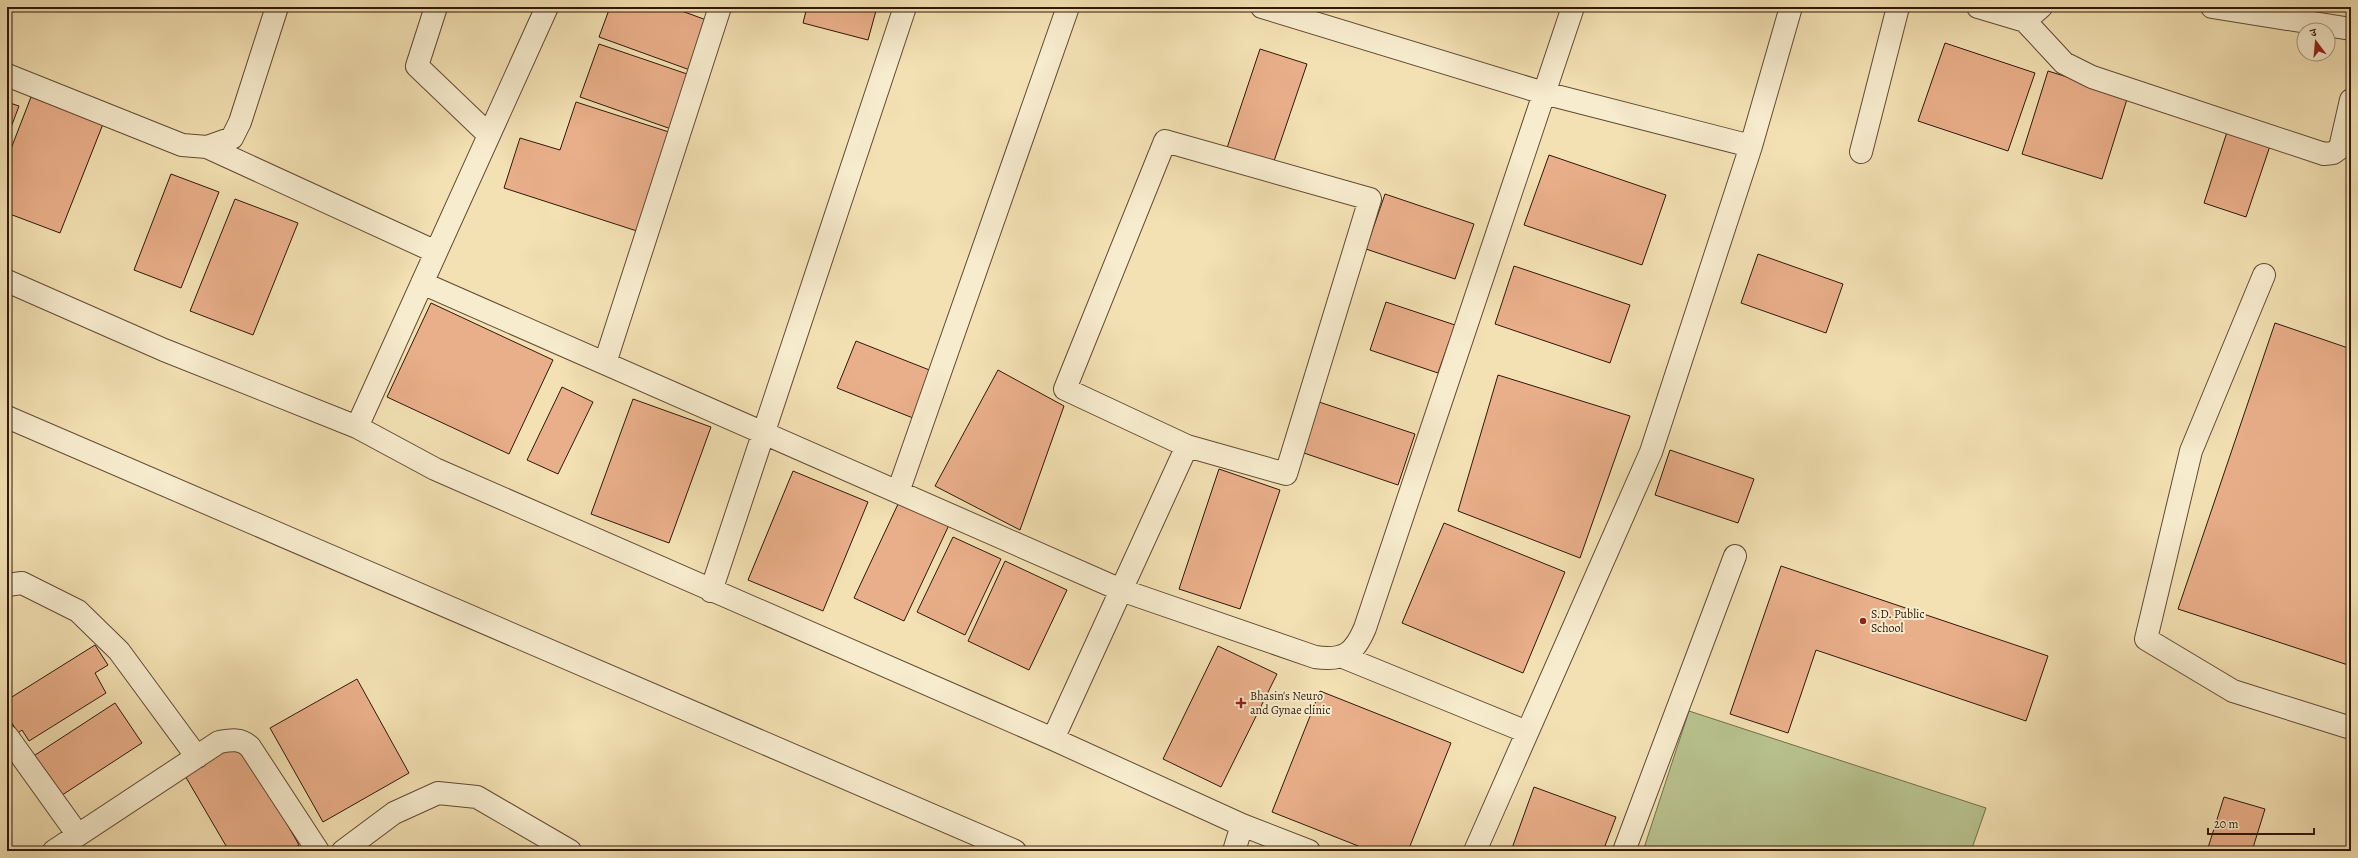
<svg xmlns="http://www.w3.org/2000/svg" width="2358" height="858" viewBox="0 0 2358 858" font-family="Alegreya,'Noto Serif Devanagari',serif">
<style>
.green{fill:#b8c38f;stroke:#746e4c}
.building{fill:#e9af8a;stroke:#301809}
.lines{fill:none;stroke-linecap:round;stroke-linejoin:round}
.minor-casing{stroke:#614a34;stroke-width:24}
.minor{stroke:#f7ecce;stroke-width:22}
.poi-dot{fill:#8f2418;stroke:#f7ecce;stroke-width:1.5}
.labels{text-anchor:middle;stroke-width:4;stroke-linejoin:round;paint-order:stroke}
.poi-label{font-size:12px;fill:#301809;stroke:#f7ecce;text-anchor:start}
</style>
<rect width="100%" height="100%" fill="#f3e1b3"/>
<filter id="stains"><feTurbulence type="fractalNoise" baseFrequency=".005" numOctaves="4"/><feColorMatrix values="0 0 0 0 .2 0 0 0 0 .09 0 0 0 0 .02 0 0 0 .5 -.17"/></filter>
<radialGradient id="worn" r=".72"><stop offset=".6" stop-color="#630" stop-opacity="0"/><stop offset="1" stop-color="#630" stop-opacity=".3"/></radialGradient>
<path class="green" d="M 1689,711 L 1986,808 L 1971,851 L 1643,851 Z"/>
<path class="building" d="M 610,7 L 671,7 L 709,21 L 690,70 L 599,37 Z
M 807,7 L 877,7 L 868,40 L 803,23 Z
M 2273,7 L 2317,7 L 2316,13 Z
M 1945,43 L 2035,73 L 2008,151 L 1918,121 Z
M 599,44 L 693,76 L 674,130 L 580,97 Z
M 1260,49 L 1307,64 L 1273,164 L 1227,148 Z
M 2048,71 L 2128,96 L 2102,179 L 2022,154 Z
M 31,97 L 103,124 L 60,233 L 7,213 L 7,159 Z
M 7,102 L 19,106 L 7,138 Z
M 576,102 L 672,133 L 640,232 L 504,188 L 520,138 L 560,150 Z
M 2228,129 L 2271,143 L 2246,217 L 2204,203 Z
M 1549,155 L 1666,195 L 1642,265 L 1524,225 Z
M 171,174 L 219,192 L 181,288 L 134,270 Z
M 1385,194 L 1474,224 L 1455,279 L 1366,249 Z
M 235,199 L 298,223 L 253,335 L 190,311 Z
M 1758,254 L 1843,284 L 1826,333 L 1741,303 Z
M 1514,266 L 1630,305 L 1610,363 L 1495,324 Z
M 1386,302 L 1455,325 L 1438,373 L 1370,350 Z
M 431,303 L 553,360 L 509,454 L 387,397 Z
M 2275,323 L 2351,349 L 2351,656 L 2348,665 L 2178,609 Z
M 856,341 L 932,371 L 913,418 L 837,388 Z
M 998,370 L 1064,406 L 1020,530 L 935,486 Z
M 1498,375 L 1630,416 L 1580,558 L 1458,511 Z
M 562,387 L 593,402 L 558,474 L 527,460 Z
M 633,399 L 711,427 L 669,543 L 591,514 Z
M 1319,402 L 1415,434 L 1398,485 L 1301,452 Z
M 1670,450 L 1754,479 L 1738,523 L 1655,495 Z
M 1219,469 L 1280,490 L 1240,609 L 1179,589 Z
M 793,471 L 868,502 L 823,611 L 748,580 Z
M 899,502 L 949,525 L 904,621 L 854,598 Z
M 1444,523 L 1565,572 L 1523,673 L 1402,623 Z
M 953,537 L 1001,559 L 965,635 L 917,612 Z
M 1005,561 L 1067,590 L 1029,670 L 968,641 Z
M 1781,566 L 2048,656 L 2026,721 L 1816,650 L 1788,733 L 1730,714 Z
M 95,645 L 108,665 L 95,673 L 106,693 L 29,741 L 22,730 L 18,733 L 7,715 L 7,700 Z
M 1218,646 L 1277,674 L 1221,787 L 1163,759 Z
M 357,679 L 409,773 L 323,822 L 270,728 Z
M 1320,691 L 1451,743 L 1408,851 L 1371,851 L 1272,812 Z
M 115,703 L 142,743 L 56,799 L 29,759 Z
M 240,742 L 299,845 L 289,851 L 229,851 L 184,774 Z
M 1534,787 L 1616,817 L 1603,851 L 1511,851 Z
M 2224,797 L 2265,809 L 2252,851 L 2207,851 Z"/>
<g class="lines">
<g class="minor-casing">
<path id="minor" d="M 436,7 L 417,66 L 489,135
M 1262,7 L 1544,93 L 1751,146
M 1978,7 L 2025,21 L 2064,63 L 2092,77 L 2324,154 L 2333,153 L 2340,148 L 2351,100
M 2212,7 L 2351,29
M 2025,21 L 2041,7
M 7,75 L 182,145 L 207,147 L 232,138 L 240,122 L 277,7
M 1165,141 L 1370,199 L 1286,474 L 1187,446 L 1065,389 Z
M 207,147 L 436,252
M 1861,152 L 1898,7
M 2264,275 L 2191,451 L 2146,639 L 2233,691 L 2351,728
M 7,281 L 164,350 L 357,427 L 435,469 L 1053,739 L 1242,825 L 1309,851
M 422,283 L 1121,590 L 1315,657 C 1344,661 1354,654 1365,628 L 1573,7
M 605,363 L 720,7
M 7,417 L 1015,851
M 357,427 L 547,7
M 898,492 L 1068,7
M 7,585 L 22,583 L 78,611 L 119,651 L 197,757
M 711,591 L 905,7
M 1343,657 L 1527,732
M 7,736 L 78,835
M 1053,739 L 1187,446
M 54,851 L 219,742 C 231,740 241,738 250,747 L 318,851
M 343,851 L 394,813 L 438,793 L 477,797 L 570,851
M 1234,851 L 1242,825
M 1475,851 L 1651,452 L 1751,146 L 1791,7
M 1624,851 L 1735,556"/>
</g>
<use href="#minor" class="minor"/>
</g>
<g class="poi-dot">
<circle cx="1863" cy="621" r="4"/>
<path d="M1239 697h4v4h4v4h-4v4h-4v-4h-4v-4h4z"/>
</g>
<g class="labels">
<g class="poi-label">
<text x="1871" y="618">S.D. Public<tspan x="1871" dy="14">School</tspan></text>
<text x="1250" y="700">Bhasin's Neuro<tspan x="1250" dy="14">and Gynae clinic</tspan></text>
</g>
</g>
<rect width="2358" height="858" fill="none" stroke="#f3e1b3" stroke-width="24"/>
<rect x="8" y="8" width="2342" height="842" fill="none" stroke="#301809" stroke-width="2"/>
<rect x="12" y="12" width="2334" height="834" fill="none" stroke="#301809"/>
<g transform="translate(2316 42) rotate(344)"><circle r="19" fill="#f7ecce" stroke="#a7977f"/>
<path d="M0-3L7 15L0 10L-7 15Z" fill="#8f2418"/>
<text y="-6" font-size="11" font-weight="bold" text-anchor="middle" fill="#301809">उ</text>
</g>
<path d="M2208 828v6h106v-6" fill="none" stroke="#301809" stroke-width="2"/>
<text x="2214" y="828" font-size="12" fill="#301809" stroke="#f7ecce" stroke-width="3" paint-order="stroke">20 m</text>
<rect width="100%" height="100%" filter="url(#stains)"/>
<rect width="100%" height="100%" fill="url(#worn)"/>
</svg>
